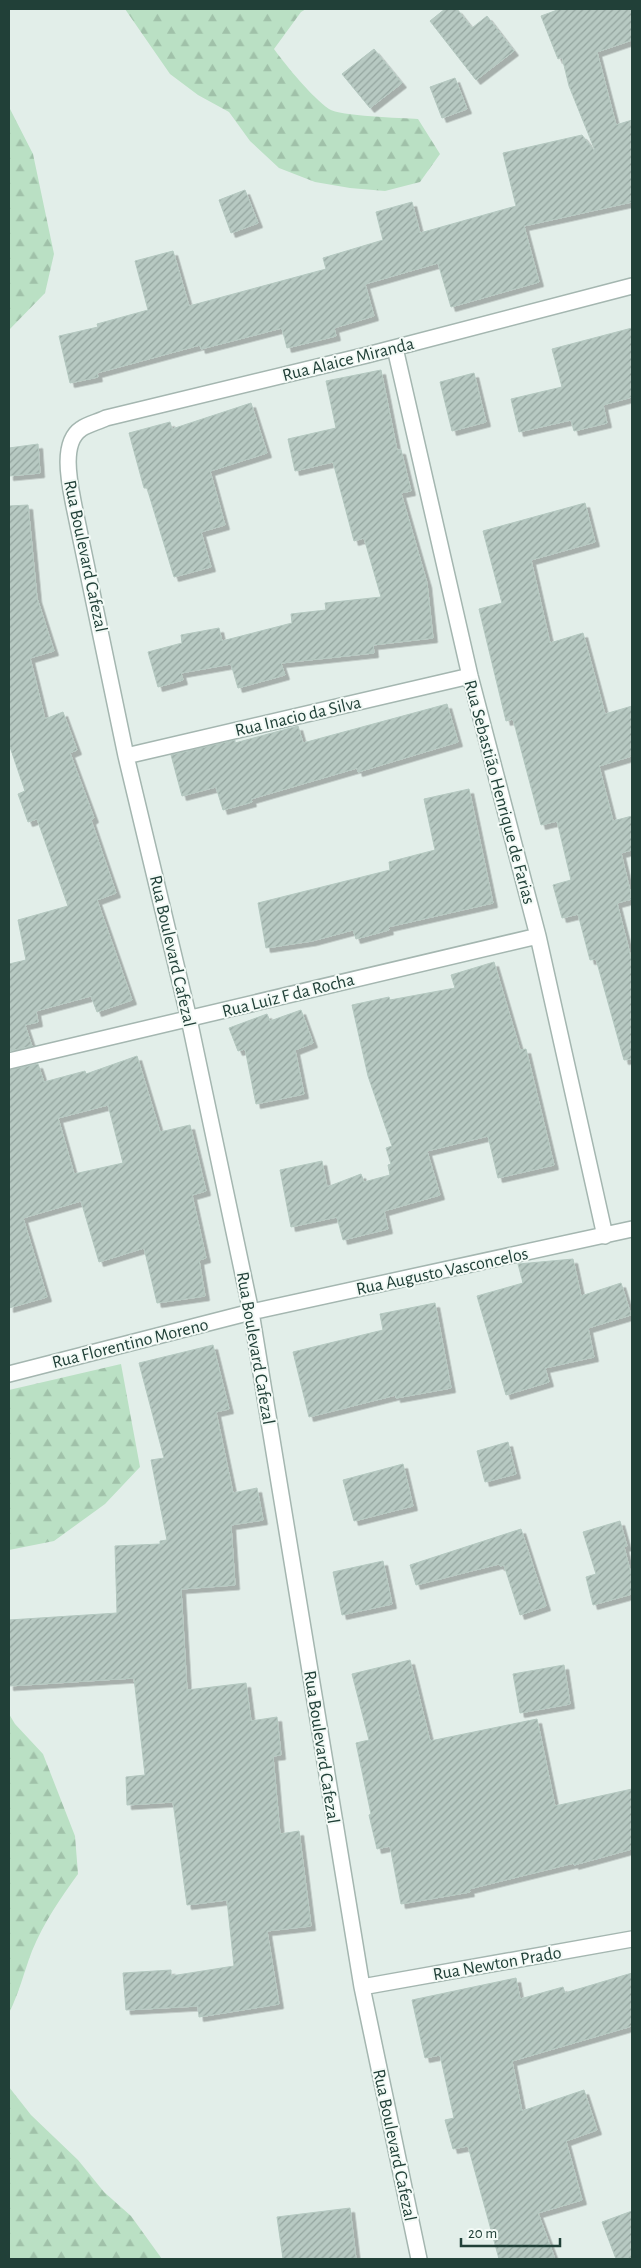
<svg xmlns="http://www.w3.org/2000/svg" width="641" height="2268" viewBox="0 0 641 2268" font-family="'Alegreya Sans',sans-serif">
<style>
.forest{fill:url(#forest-firs)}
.building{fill:url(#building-hatch);stroke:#b4c8c0;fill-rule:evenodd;filter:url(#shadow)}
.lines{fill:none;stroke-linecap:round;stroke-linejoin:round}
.street-casing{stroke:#a4b6b0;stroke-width:18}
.street{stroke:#fff;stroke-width:15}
.labels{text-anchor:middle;stroke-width:4;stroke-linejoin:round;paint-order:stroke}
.street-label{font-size:18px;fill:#214038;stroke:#f3faf6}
</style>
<defs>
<pattern id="forest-firs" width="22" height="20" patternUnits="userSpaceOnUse" patternTransform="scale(1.25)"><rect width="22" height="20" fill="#bae0c4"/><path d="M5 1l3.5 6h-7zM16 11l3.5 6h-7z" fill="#a0c1a9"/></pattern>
<pattern id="building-hatch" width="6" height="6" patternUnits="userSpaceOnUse" patternTransform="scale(1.25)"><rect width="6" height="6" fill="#b7c9c2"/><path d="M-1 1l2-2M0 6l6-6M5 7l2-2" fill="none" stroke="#94a59f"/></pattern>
<filter id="shadow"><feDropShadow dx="4.5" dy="4.5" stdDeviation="0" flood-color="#0004"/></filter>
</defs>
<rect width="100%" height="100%" fill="#e2eee9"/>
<path class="forest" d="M 125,9 L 306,9 L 301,12 L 274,49 C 288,68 311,96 329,109 C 339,116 402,118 418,119 L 440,154 L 420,182 L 385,191 L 350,188 L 315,182 L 279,168 L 250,141 L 229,112 L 198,95 L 170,74 Z
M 9,107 L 33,154 L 54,254 L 45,293 L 9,330 Z
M 121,1364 L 140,1467 L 105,1504 L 54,1541 L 9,1550 L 9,1390 Z
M 9,1714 L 15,1724 L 43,1754 L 75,1836 L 78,1874 C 60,1899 44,1922 32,1951 C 24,1972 19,1993 9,2013 Z
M 9,2087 L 31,2115 L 78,2160 L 104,2192 L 131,2216 L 162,2259 L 9,2259 Z"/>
<path class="building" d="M 445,9 L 457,9 L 472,28 L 487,16 L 514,51 L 476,80 L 430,21 Z
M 560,9 L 632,9 L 632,40 L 597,52 L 616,125 L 632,120 L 632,202 L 524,226 L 539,282 L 451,307 L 438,263 L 365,284 L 374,316 L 334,328 L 336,336 L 287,348 L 282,328 L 201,349 L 200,345 L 97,373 L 98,377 L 70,383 L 59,336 L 98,327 L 97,324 L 148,310 L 135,261 L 173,251 L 189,306 L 326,269 L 323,258 L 383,240 L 376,212 L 412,202 L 420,233 L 516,206 L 503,153 L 582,135 L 596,153 L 569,86 L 562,57 L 558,59 L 541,16 Z
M 374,49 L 402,83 L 370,108 L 342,74 Z
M 455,78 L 467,109 L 442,118 L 430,87 Z
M 245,190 L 258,223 L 231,233 L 219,200 Z
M 632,328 L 632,397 L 603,405 L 607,423 L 574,431 L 571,420 L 519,432 L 511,399 L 562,387 L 552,349 Z
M 381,370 L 397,450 L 401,450 L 411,491 L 401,493 L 427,583 L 433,638 L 373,645 L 374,653 L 281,663 L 285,675 L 238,688 L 231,664 L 181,673 L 183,680 L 158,687 L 148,652 L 182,643 L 181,635 L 219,628 L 222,641 L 292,623 L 291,614 L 326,610 L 325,603 L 381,597 L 364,538 L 354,541 L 333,462 L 295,471 L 288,439 L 336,428 L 326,381 Z
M 474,373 L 486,422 L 452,431 L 440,382 Z
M 251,403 L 267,453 L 210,471 L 225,525 L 201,532 L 211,567 L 174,577 L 147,488 L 144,488 L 129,433 L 170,422 L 172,429 Z
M 38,444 L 40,473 L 9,476 L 9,448 Z
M 585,503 L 595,542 L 531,560 L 550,643 L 583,633 L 605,714 L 632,706 L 632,756 L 599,766 L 613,821 L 632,816 L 632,850 L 621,853 L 632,899 L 617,903 L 632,962 L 632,1059 L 624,1060 L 596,959 L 590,960 L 578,914 L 562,918 L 553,885 L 571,880 L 557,821 L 541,825 L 513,719 L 506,721 L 479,609 L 502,603 L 483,531 Z
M 28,505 L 37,598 L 54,651 L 30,658 L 45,719 L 63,712 L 77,750 L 70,753 L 94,818 L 91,820 L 116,893 L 97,900 L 132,1000 L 97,1012 L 91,996 L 36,1011 L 38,1022 L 25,1025 L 32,1046 L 9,1051 L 9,964 L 26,960 L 18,920 L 68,906 L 37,819 L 28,822 L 18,794 L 25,791 L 9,744 L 9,506 Z
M 447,704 L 458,742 L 358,772 L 357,768 L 251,799 L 252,802 L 223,810 L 216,787 L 182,796 L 171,755 L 235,740 L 235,743 L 298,726 L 303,743 Z
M 469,789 L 493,903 L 388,927 L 389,930 L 356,939 L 353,930 L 312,941 L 266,948 L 258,903 L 390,870 L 389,862 L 435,850 L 424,799 Z
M 494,962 L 520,1050 L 526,1049 L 554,1165 L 498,1178 L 488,1136 L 427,1151 L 440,1195 L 384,1211 L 388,1229 L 343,1240 L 337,1217 L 291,1227 L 280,1170 L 322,1161 L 327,1187 L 361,1174 L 364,1182 L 390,1175 L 388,1165 L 391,1164 L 386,1148 L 392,1146 L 368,1076 L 352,1005 L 389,997 L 390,1000 L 455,988 L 451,975 Z
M 301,1010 L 313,1043 L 295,1050 L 304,1094 L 256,1104 L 245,1049 L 238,1051 L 229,1028 L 267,1014 L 270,1021 Z
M 137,1056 L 160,1132 L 190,1125 L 206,1191 L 192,1195 L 206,1258 L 199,1260 L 205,1296 L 157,1303 L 144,1248 L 99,1262 L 81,1201 L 23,1218 L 47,1297 L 9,1308 L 9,1070 L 38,1064 L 44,1082 L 85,1071 L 86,1074 ZM 108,1105 L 123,1163 L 74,1174 L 58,1118 Z
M 573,1259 L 581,1296 L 621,1283 L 631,1315 L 588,1328 L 594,1357 L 545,1368 L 549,1382 L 506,1395 L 477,1296 L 523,1283 L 518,1264 Z
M 435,1303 L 451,1388 L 396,1398 L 396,1395 L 309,1417 L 293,1352 L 383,1330 L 380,1314 Z
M 213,1345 L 229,1409 L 216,1412 L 233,1493 L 257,1488 L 263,1520 L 231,1525 L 235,1585 L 181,1589 L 187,1690 L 246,1683 L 251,1721 L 277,1717 L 281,1755 L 273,1756 L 280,1834 L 299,1831 L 311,1926 L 267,1931 L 279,2004 L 199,2017 L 198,2006 L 126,2010 L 123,1973 L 171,1970 L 171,1976 L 234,1966 L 227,1900 L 187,1905 L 173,1802 L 127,1805 L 126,1777 L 145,1775 L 134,1678 L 9,1686 L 9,1620 L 117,1613 L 115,1546 L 160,1544 L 160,1541 L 167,1540 L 151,1460 L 164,1458 L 139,1363 Z
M 508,1442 L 516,1474 L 485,1482 L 477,1451 Z
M 403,1464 L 413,1506 L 354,1521 L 343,1480 Z
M 620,1521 L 627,1546 L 624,1547 L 632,1578 L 632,1594 L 593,1605 L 586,1577 L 596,1574 L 583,1532 Z
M 521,1529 L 546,1606 L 520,1615 L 504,1565 L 500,1566 L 499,1564 L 416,1585 L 410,1565 Z
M 383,1561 L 392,1604 L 342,1615 L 333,1572 Z
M 410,1660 L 430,1741 L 537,1719 L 555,1806 L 632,1789 L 632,1849 L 574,1865 L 574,1863 L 469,1889 L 470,1892 L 401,1904 L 390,1846 L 377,1849 L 369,1815 L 371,1814 L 356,1743 L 369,1740 L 352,1674 Z
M 564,1665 L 570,1704 L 520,1713 L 513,1674 Z
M 632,1973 L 632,2026 L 512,2061 L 522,2111 L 584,2090 L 597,2130 L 566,2141 L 582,2200 L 538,2213 L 555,2259 L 499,2259 L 468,2146 L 453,2149 L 445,2120 L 454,2118 L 440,2055 L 425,2058 L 412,2000 L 516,1978 L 520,1999 L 563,1987 L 565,1993 Z
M 350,2208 L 356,2259 L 283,2259 L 277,2217 Z
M 632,2211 L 632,2259 L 616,2259 L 602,2222 Z"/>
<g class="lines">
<g class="street-casing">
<path id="street" d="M 395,348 L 470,676 L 538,936 L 605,1236
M 126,756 L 470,676
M 9,1061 L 538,936
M 9,1374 L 251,1312 L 632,1229
M 362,1987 L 632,1939
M 419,2259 L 362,1987 L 251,1312 L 189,1019 L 126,756 L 74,506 C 70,485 60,443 81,429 C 88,424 98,422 106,418 L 367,355 L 632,286"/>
</g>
<use href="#street" class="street"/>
</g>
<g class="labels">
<g class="street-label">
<text transform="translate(348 359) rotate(-14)" y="6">Rua Alaice Miranda</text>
<text transform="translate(86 556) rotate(78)" y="6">Rua Boulevard Cafezal</text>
<text transform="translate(298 716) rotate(-13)" y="6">Rua Inacio da Silva</text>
<text transform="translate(500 792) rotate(75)" y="6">Rua Sebastião Henrique de Farias</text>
<text transform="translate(173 951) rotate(77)" y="6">Rua Boulevard Cafezal</text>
<text transform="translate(288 995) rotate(-14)" y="6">Rua Luiz F da Rocha</text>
<text transform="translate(442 1271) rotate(-12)" y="6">Rua Augusto Vasconcelos</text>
<text transform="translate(130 1343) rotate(-14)" y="6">Rua Florentino Moreno</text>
<text transform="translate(256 1348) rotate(80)" y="6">Rua Boulevard Cafezal</text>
<text transform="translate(322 1747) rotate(81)" y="6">Rua Boulevard Cafezal</text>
<text transform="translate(497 1963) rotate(-10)" y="6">Rua Newton Prado</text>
<text transform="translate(395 2145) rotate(78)" y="6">Rua Boulevard Cafezal</text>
</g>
</g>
<rect width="641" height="2268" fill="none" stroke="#214038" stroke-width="20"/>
<path d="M461 2238v8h99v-8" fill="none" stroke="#214038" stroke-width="2.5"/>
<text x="468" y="2238" font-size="15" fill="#214038" stroke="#f3faf6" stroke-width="4" paint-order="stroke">20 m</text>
</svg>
